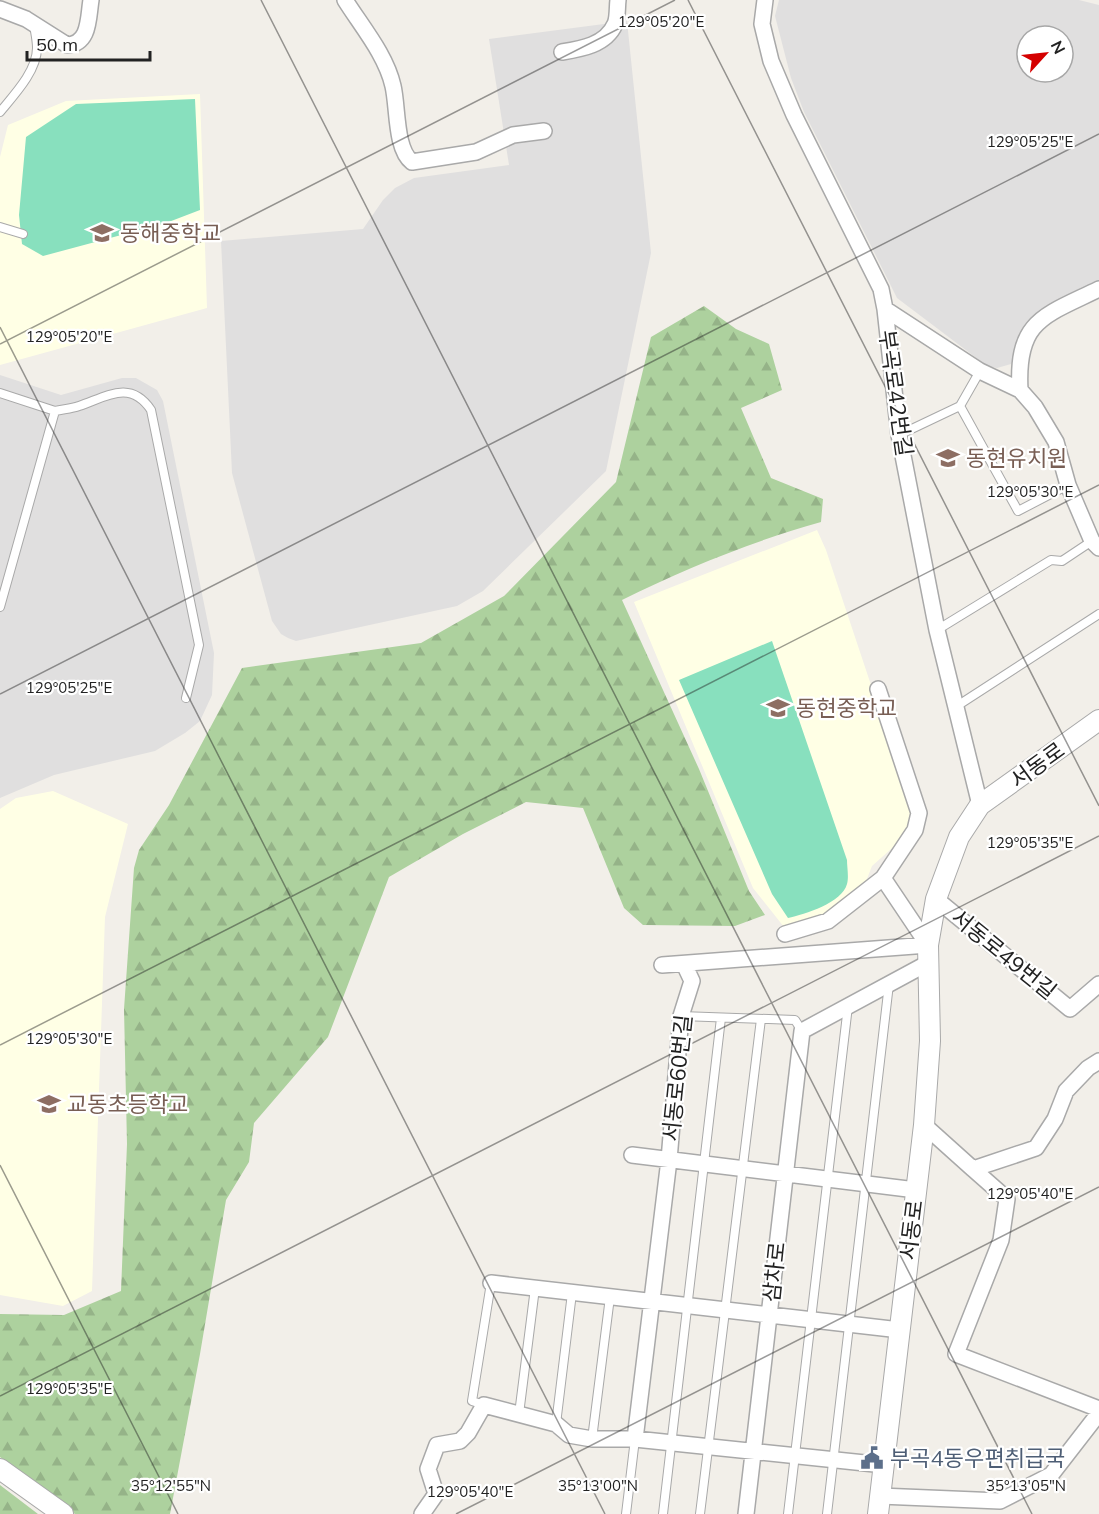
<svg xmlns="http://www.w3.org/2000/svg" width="1099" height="1514" viewBox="0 0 1099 1514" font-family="Mulish,'Noto Sans KR',sans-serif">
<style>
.residential{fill:#e0dfdf;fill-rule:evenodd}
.education{fill:#ffffe5}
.forest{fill:url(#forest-firs)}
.pitch{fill:#88e0be}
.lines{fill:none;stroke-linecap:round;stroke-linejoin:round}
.service-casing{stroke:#a9a9a9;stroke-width:10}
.minor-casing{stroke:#a9a9a9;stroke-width:18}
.tertiary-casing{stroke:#a9a9a9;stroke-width:22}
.service{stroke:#fff;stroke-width:8}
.minor{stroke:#fff;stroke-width:15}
.tertiary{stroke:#fff;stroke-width:20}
.ticks{fill:none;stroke:#222;stroke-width:1.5;stroke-opacity:0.45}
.labels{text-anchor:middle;stroke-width:4.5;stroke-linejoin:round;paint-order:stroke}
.education-label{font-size:22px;fill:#785e54;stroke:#fff;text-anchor:start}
.street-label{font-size:22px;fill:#222;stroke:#fff}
.service-label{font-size:22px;fill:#4e5e75;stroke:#fff;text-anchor:start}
.ticks-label{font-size:15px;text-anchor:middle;fill:#222;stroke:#fff;stroke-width:4.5;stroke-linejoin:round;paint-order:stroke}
</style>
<defs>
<pattern id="forest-firs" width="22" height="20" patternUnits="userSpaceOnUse" patternTransform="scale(1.5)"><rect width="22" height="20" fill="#add19e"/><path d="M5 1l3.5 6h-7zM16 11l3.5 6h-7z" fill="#95b388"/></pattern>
</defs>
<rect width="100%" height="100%" fill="#f2efe9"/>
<path class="residential" d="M 779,0 L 1079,0 L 1099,5 L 1099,285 L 1042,314 L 1011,364 L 997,368 L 987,366 L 897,298 L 804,112 L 791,78 L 775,16 ZM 1027,36 L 1063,36 L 1063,72 L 1027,72 Z
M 627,21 L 651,253 L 606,471 L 483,591 L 457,606 L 296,641 L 288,638 L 281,634 L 272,621 L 232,473 L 221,241 L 363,229 L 383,200 L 395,188 L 414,178 L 509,165 L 489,39 Z
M 0,375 L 61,395 L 122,378 L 136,378 L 157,390 L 163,401 L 214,653 L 212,695 L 200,721 L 185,733 L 155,751 L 54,775 L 0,798 Z"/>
<path class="education" d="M 200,94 L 207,308 L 0,365 L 0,157 L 8,125 L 66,101 Z
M 817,530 L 826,550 L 914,814 L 900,841 L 872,866 L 865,884 L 820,917 L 784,927 L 753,888 L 634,602 Z
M 53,791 L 128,824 L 105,917 L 92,1291 L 63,1306 L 0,1295 L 0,809 L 16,798 Z"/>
<path class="forest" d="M 704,306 L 736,329 L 769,344 L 782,390 L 741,408 L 771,478 L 823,499 L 821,522 C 753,541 684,569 622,600 L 699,769 L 749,891 L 765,915 L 735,926 L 643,925 L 624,908 L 583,808 L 526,802 L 463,834 L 389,877 L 328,1037 L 254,1123 L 249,1162 L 226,1200 L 200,1354 L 170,1514 L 75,1514 L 0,1457 L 0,1314 L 64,1315 L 121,1291 L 127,1144 L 124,1009 L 134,868 L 139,850 L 169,805 L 242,668 L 421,643 L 504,596 L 616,482 L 651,337 Z
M 0,1485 L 38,1514 L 0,1514 Z"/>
<path class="pitch" d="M 195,99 L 200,210 L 166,223 L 43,256 L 22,244 L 19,215 L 26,137 L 76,104 Z
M 772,641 L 847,860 C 847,867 849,877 847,884 C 842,903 805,914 788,918 L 772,894 L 679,680 Z"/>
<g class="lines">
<g class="service-casing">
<path id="service" d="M 0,112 C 14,95 37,71 37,48 C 37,40 35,32 34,25
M 0,227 L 23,234
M 0,393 L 55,411 L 0,607
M 960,406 L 1018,511 L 1068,485
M 55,411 C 63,409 71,409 79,406 C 106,397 130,379 151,410 L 199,645 L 186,698
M 899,435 L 960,406 L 980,371
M 937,630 L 1051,560 L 1062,561 L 1092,541
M 957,706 L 1099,614
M 681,1016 L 795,1020 L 802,1031
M 484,1405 L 472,1401 L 491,1283
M 519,1414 L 535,1288
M 556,1424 L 572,1293
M 592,1439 L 610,1297
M 626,1514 L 635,1439
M 663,1514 L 721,1018
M 700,1514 L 761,1019
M 788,1514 L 848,1006
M 827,1514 L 889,984"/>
</g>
<g class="minor-casing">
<path id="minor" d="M 345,0 C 362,27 386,55 393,86 C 398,107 395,149 412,162 L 476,152 L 513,135 L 544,131
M 765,0 L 762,24 L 771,61 L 794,115 L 881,289 L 885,309 L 899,435 L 937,630 L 980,805
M 0,9 L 26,19 L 67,45 C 90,44 88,18 91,0
M 562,52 C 581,49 606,45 615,24 C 618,18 617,7 618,0
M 885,309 L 980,371 L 1020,390 L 1035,407 L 1056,442 L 1068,485 L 1092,541 L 1099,548
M 1020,390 C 1016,320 1044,316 1099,289
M 936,899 L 1070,1009 L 1099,984
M 785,934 L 828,921 L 883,878
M 662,965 L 928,945 L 883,878 L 915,830 L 919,813 L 878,689
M 924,1125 L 973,1169 L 1036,1148 L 1055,1119 L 1066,1091 L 1088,1068 L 1099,1061
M 632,1155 L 916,1190
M 973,1169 L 1007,1199 L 1001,1240 L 956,1354 L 1099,1409
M 491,1283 L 900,1330
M 635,1439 L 669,1160 L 681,1016 L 692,981 L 684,964
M 880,1496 L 1000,1501 L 1051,1475 L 1099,1413
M 422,1514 L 436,1494 L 428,1469 L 437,1445 L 460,1441 L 468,1433 L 484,1405 L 556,1424 L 569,1435 L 592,1439 L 635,1439 L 884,1465
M 746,1514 L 802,1031 L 928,963"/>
</g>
<g class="tertiary-casing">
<path id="tertiary" d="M 0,1469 L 63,1514
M 878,1514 L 924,1125 L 930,1041 L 928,945 L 936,899 L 959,837 L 980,805 L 1099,720"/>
</g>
<use href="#service" class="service"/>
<use href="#minor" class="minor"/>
<use href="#tertiary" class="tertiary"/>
</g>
<path class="ticks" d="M 261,0 L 1032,1514M 688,0 L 1099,806M 0,327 L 605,1514M 0,344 L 675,0M 0,694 L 1099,134M 0,1045 L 1099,485M 0,1165 L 178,1514M 0,1396 L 1099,836M 456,1514 L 1099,1187"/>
<defs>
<g id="school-bare" transform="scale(1.8)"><path d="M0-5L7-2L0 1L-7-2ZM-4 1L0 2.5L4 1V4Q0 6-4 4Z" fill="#8d6e63" stroke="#fff" stroke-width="2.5" paint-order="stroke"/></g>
<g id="civic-bare" transform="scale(1.8)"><path d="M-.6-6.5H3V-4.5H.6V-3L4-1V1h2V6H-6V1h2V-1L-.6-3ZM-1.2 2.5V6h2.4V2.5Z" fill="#5c6f8a" stroke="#fff" stroke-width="2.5" paint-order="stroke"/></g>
</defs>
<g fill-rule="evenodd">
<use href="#school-bare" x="102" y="233"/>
<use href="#school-bare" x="948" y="458"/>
<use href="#school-bare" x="778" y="708"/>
<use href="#school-bare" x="49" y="1104"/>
<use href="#civic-bare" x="872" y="1458"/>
</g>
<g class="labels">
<g class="education-label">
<text x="120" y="241">동해중학교</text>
<text x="966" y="466">동현유치원</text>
<text x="796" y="716">동현중학교</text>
<text x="67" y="1112">교동초등학교</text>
</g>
<g class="street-label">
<text transform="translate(896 393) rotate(82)" y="8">부곡로42번길</text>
<text transform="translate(1037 765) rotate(-36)" y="8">서동로</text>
<text transform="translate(1004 954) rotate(39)" y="8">서동로49번길</text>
<text transform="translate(677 1078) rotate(-84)" y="8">서동로60번길</text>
<text transform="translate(911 1230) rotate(-83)" y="8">서동로</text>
<text transform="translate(774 1272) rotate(-84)" y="8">삼차로</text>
</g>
<g class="service-label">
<text x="890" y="1466">부곡4동우편취급국</text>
</g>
</g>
<g class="ticks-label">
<text x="661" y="27">129°05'20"E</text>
<text x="1030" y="147">129°05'25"E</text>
<text x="69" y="342">129°05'20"E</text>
<text x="1030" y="497">129°05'30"E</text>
<text x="69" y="693">129°05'25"E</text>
<text x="1030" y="848">129°05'35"E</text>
<text x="69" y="1044">129°05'30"E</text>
<text x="1030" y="1199">129°05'40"E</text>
<text x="69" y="1394">129°05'35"E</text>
<text x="171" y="1491">35°12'55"N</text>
<text x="598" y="1491">35°13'00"N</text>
<text x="1026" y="1491">35°13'05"N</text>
<text x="470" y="1497">129°05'40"E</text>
</g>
<g transform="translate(1045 54) rotate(63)"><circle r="28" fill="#ffffff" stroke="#a7a7a7" stroke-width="1.5"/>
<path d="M0-4.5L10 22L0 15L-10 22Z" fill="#d40000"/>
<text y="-9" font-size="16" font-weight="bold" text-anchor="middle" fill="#222222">N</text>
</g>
<path d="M27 51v9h123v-9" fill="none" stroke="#222222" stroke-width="3"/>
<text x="36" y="51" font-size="18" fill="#222222" stroke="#ffffff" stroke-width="4.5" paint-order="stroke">50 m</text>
</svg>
